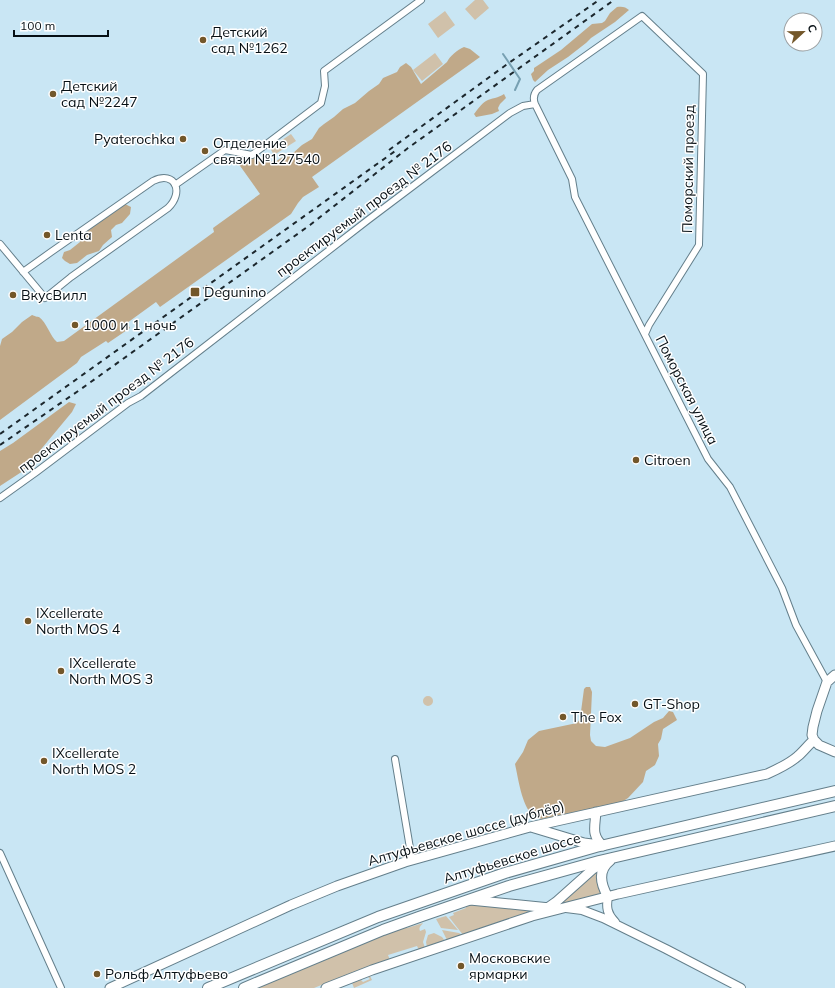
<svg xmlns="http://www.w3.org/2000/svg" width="835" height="988" viewBox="0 0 835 988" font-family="Mulish,sans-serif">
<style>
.green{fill:#d0c1aa}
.forest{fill:#c0a989}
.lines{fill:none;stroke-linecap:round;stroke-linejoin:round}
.stream{stroke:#77a0b2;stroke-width:2}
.minor-casing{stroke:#647f8b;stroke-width:8}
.tertiary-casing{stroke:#647f8b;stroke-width:10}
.secondary-casing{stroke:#647f8b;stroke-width:11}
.primary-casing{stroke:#647f8b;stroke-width:12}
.minor{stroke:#fff;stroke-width:6}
.tertiary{stroke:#fff;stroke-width:8}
.secondary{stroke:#fff;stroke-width:9}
.primary{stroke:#fff;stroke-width:10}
.rail{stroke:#1c272d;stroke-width:2;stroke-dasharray:5 5;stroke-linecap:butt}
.poi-dot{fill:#73572a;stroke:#fff;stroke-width:1.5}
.labels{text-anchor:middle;stroke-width:3;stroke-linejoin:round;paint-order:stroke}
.poi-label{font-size:14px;fill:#060f14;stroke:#fff;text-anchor:start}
.street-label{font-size:14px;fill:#060f14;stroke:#fff}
</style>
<rect width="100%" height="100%" fill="#c9e6f4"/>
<path class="green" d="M 475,0 L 483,0 L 489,8 L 475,20 L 465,9 Z
M 445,11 L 455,25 L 438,38 L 428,24 Z
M 435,53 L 443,64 L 422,81 L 413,70 Z
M 291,134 L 296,141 L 274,155 L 270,148 Z
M423 701a5 5 0 1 1 10 0a5 5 0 1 1-10 0Z
M 598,869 L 597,882 L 601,894 L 559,905 Z
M 470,904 L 527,910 L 528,912 L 463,935 L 449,917 L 454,915 L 453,913 L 466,908 L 465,905 Z
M 446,916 L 458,930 L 441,928 L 436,919 Z
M 423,923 C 422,925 418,927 420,931 L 425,929 L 426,932 L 423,942 L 425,948 L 419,950 L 417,946 L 388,955 L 390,960 L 346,975 L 314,988 L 253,988 L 406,925 L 407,928 Z
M 442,930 L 459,933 L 462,935 L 447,940 Z
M 434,933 L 442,937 L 445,941 L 427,947 L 426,942 L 428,935 Z
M 370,976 L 372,980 L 354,988 L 352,983 L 361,980 L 363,982 L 370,979 L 368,977 Z"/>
<path class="forest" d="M 617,7 C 622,6 626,7 629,10 L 615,22 L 591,38 L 586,43 L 568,57 L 548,70 L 535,82 L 533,80 L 531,74 L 534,71 L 534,68 L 561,50 L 592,24 L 602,23 L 605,21 L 610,13 Z
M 464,47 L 470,49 L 480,57 L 312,177 L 319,187 L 303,197 L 298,203 L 291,214 L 160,307 L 156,302 L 127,323 L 130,328 L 108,343 L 106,341 L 81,357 L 77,363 L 0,420 L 0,346 L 2,339 L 12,332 L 22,322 L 32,315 C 34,316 38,317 39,317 C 47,323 50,336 57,342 L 64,341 L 214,232 L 213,228 L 260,194 L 238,163 L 247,158 L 257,156 L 263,158 L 268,161 L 275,162 L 281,158 L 292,154 L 302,145 L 312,139 L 319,128 L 324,124 L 334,117 L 343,109 L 355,103 L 369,91 L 379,84 L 383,78 L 397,72 L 400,67 L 406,63 L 411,67 L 421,84 L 447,62 C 450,56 457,50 464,47 Z
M 504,94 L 506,98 L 500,104 L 498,108 L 499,111 L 492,114 L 476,117 L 474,114 C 477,110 481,104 486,101 C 491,98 499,98 504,94 Z
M 125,204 L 131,207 L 130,214 L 122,223 L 116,225 L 111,230 L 112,237 L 103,245 L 99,251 L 87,255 L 77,263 L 70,264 L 65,261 L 62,258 L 64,252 L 70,250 L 80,242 L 83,234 L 121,206 Z
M 69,402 L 76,404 L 72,412 L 23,471 L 0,486 L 0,451 L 13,443 Z
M 586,687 L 590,687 L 592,692 L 590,735 L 591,741 L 596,746 L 605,747 L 630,738 L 654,722 L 663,718 L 669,711 L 673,712 L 677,720 L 663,729 L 661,739 L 658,744 L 659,756 L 655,765 L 646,771 L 643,782 L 628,798 L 622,802 L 542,819 C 539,818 535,817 533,815 C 522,807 518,777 515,764 L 523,752 L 528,740 L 539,731 L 577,723 L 580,719 L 584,689 Z"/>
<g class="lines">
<path class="stream" d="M 503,54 L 520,79 L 515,90"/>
<g class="minor-casing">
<path id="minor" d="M 175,185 L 225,150 L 252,155 L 321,103 L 325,86 L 324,71 L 421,0
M 0,244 L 45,298 L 71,277 L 168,208 C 184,193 176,170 153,181 L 51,252 L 23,272
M 645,334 L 649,325 L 699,245 L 703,74 L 642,16 L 537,90 C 533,95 533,99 535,104 L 572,179 L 575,197 L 708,459 L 730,487 L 782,588 L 796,625 L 827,682
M 0,498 L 35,473 L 128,403 L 141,396 L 368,220 L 510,113 L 523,106 L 535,104
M 395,759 L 412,860
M 0,853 L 61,988"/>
</g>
<g class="tertiary-casing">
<path id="tertiary" d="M 608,897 C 606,907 607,914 615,922
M 566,908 L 582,910 L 603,918 L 666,949 L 741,988"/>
</g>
<g class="secondary-casing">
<path id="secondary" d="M 835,675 L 827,682 L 817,711 L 813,727 L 812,735 L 814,740 L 819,745 L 835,752
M 596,812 C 595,827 591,835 603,846
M 531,827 L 584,843 L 600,845
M 608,897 C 601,885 597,871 610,861
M 470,900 L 550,908
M 546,909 L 556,902 L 593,869 L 605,861
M 110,988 L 291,905 L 337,886 L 405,862 L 530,827 L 767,774 C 778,769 789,764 798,756 C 804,751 808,745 814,740
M 326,988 L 372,970 L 532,916 L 618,894 L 835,846"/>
</g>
<g class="primary-casing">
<path id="primary" d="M 208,988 L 378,917 L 505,873 L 596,847 L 835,791
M 244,988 L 383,930 L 419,917 L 509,886 L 599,861 L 835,806"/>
</g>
<use href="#minor" class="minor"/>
<use href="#tertiary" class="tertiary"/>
<use href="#secondary" class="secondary"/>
<use href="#primary" class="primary"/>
<path class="rail" d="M 389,150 L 506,65 L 599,0
M 0,434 L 398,149
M 0,445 L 81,389 L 310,225 L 408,148 L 614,0"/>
</g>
<g class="poi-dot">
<circle cx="203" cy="40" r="4"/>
<circle cx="53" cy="94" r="4"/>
<circle cx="183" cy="139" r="4"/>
<circle cx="205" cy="151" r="4"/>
<circle cx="47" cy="235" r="4"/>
<rect x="190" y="287" width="10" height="10" rx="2"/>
<circle cx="13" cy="295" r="4"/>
<circle cx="75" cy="325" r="4"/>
<circle cx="636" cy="460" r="4"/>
<circle cx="28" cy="621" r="4"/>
<circle cx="61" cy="671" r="4"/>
<circle cx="635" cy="704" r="4"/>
<circle cx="563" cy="717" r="4"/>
<circle cx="44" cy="761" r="4"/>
<circle cx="461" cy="966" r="4"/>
<circle cx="97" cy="974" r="4"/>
</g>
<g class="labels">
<g class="poi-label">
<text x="211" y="37">Детский<tspan x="211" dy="16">сад №1262</tspan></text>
<text x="61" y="91">Детский<tspan x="61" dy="16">сад №2247</tspan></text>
<text x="175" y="144" text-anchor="end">Pyaterochka</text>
<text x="213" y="148">Отделение<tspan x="213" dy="16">связи №127540</tspan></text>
<text x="55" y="240">Lenta</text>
<text x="204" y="297">Degunino</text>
<text x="21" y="300">ВкусВилл</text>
<text x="83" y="330">1000 и 1 ночь</text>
<text x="644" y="465">Citroen</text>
<text x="36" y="618">IXcellerate<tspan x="36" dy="16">North MOS 4</tspan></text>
<text x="69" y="668">IXcellerate<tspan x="69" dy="16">North MOS 3</tspan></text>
<text x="643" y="709">GT-Shop</text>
<text x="571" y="722">The Fox</text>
<text x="52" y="758">IXcellerate<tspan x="52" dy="16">North MOS 2</tspan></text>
<text x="469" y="963">Московские<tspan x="469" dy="16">ярмарки</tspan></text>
<text x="105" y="979">Рольф Алтуфьево</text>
</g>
<g class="street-label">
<text transform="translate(688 169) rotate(-89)" y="5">Поморский проезд</text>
<text transform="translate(364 209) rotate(-37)" y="5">проектируемый проезд № 2176</text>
<text transform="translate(687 390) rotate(63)" y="5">Поморская улица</text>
<text transform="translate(106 405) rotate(-37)" y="5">проектируемый проезд № 2176</text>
<text transform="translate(466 833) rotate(-16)" y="5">Алтуфьевское шоссе (дублёр)</text>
<text transform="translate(512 858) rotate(-17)" y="5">Алтуфьевское шоссе</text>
</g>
</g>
<g transform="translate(803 32) rotate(68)"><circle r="19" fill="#ffffff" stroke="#9b9fa1"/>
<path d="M0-3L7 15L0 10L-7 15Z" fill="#73572a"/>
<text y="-6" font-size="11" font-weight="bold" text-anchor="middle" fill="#060f14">С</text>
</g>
<path d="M14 30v6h94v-6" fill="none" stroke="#060f14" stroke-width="2"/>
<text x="20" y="30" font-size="12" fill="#060f14" stroke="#ffffff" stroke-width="3" paint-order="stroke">100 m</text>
</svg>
